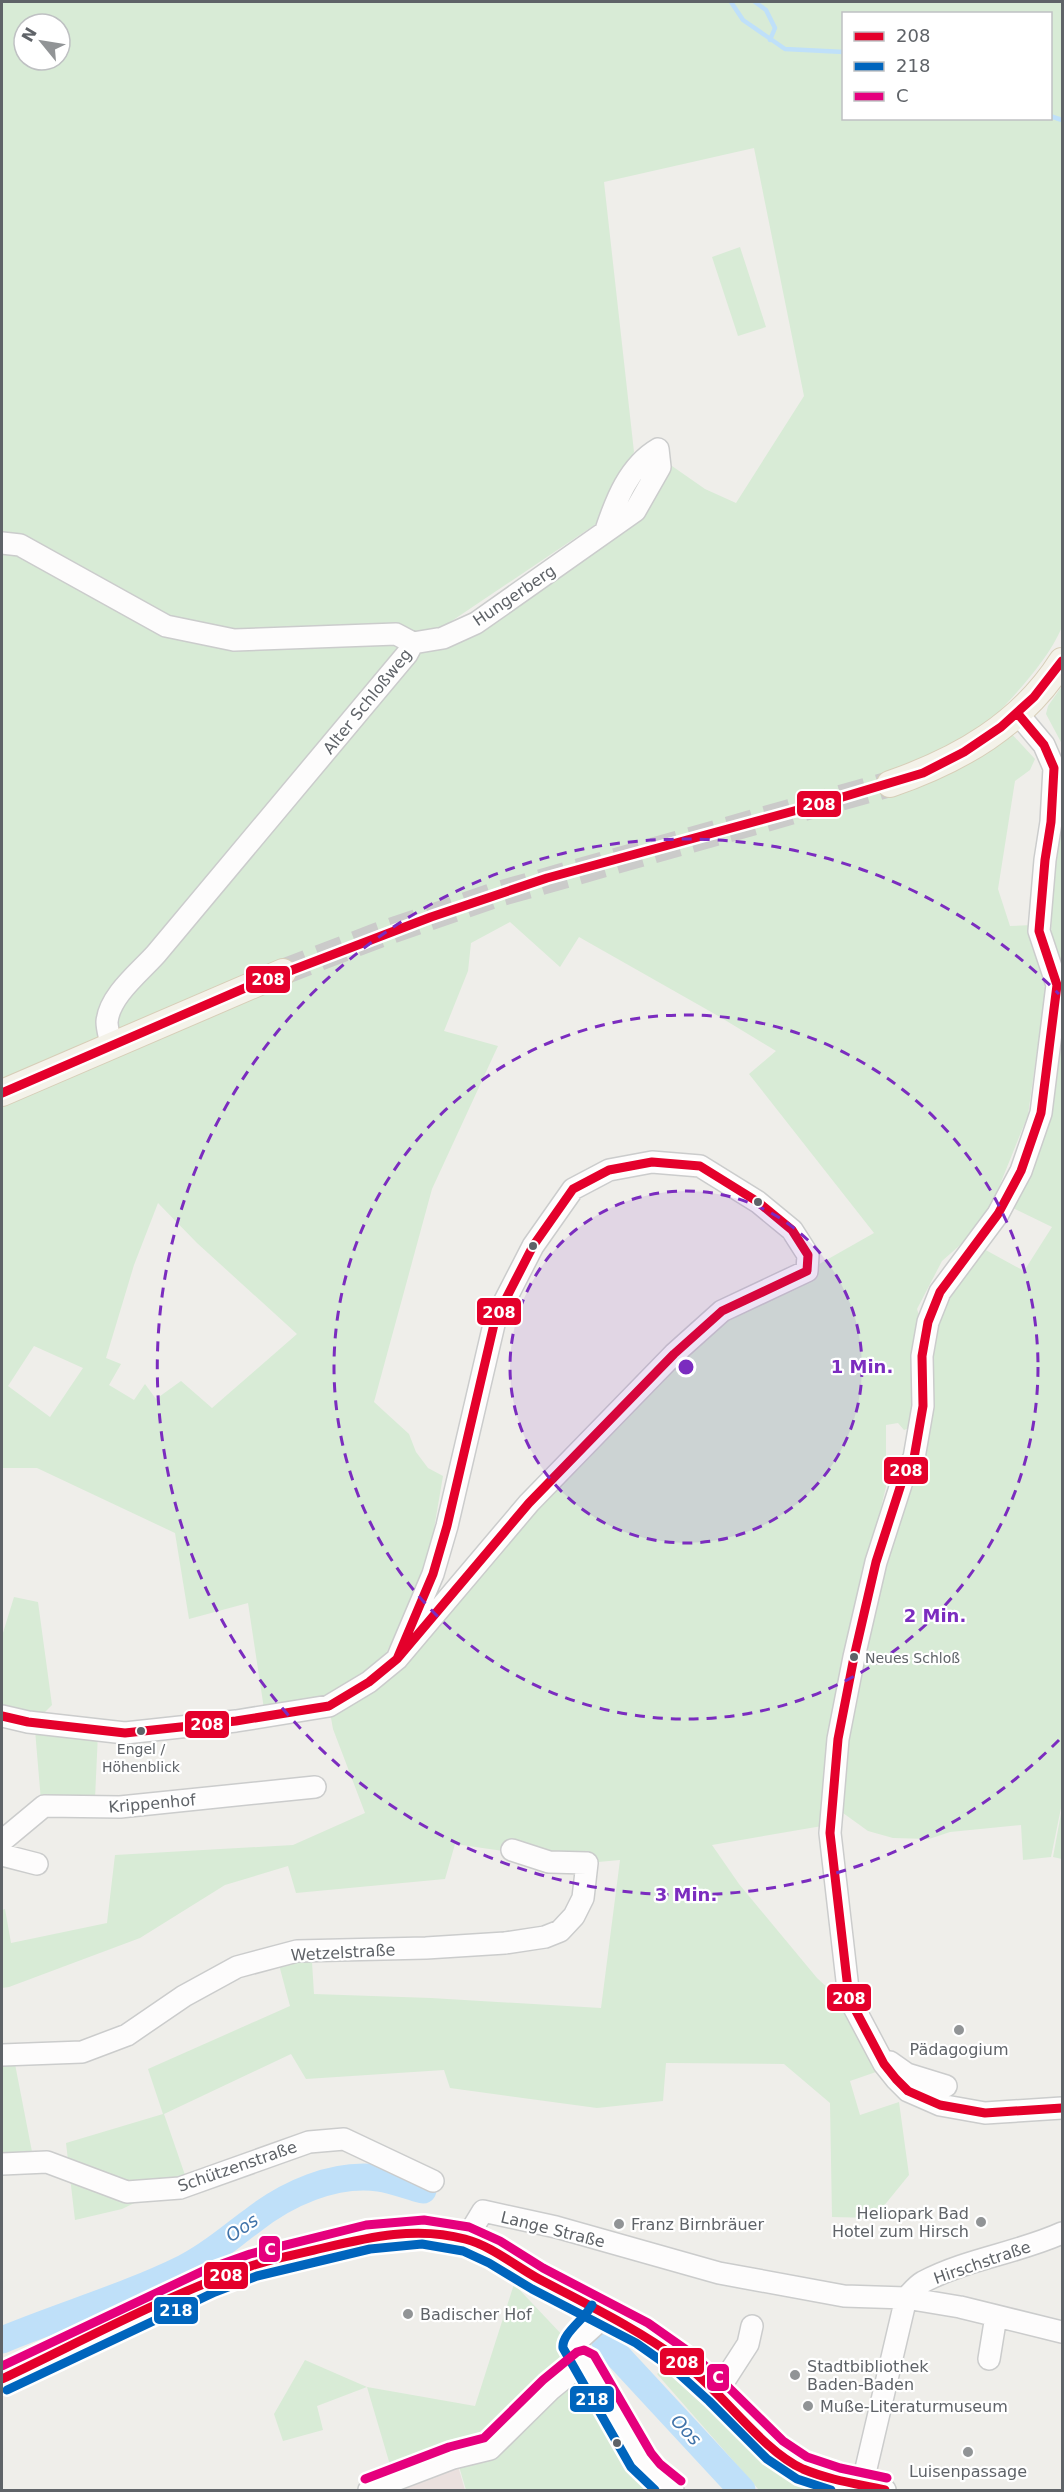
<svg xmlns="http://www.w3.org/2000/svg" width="1064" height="2492" viewBox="0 0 1064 2492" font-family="'DejaVu Sans',sans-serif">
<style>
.medical{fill:#eae0de}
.green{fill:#d8ebd6;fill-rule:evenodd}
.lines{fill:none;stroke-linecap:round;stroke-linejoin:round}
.stream{stroke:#bfe0f9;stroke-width:4.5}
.river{stroke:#bfe0f9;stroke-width:27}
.major-tunnel{stroke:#cbcbca;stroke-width:26;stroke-dasharray:26 13;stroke-linecap:butt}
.minor-casing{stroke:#cbcccc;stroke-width:24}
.major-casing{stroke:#d7ceb8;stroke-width:28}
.minor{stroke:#fdfcfc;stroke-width:21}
.major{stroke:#f4f2e9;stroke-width:26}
.bus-1-casing{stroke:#fff;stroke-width:14}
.bus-2-casing{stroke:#fff;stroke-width:14}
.bus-3-casing{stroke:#fff;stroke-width:14}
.bus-1{stroke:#e4002b;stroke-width:9}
.bus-2{stroke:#0065bd;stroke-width:9}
.bus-3{stroke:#e5007d;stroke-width:9}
.ring{fill:none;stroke:#7b2cbf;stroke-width:3;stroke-dasharray:10 8}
.bus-dot{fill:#5f6368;stroke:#fff;stroke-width:2}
.poi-dot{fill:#919496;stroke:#fff;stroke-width:2}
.labels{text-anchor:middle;stroke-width:4.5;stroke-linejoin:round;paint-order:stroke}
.bus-label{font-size:14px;fill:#5f6368;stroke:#fff;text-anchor:start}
.street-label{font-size:16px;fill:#5f6368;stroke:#fff}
.poi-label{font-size:16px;fill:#5f6368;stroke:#fff;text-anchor:start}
.water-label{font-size:18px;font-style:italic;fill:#4174aa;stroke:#fff}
.centre{fill:#7b2cbf;stroke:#fff;stroke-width:3}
.ring-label{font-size:18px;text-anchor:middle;font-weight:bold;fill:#7b2cbf;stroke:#fff;stroke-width:4.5;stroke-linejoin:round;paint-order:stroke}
.line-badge{stroke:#fff;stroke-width:2}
.badge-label{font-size:16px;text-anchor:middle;font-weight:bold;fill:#fff}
</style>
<rect width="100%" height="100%" fill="#efeeea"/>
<path class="medical" d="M 457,2463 L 465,2490 L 356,2490 L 393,2475 Z"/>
<path class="green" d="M 2,2 L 1062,2 L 1062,627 C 1048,660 1019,690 995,716 L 1035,759 L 1030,770 L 1015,781 L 998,889 L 1010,926 L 1033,925 L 1047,979 L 1028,1115 L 991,1207 L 967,1239 L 942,1261 L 917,1309 L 920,1318 L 912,1427 L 904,1430 L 898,1423 L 886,1425 L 886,1487 L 868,1560 L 822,1826 L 712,1845 L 739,1884 L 817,1978 L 845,2004 L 876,2072 L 850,2081 L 860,2115 L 899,2102 L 909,2175 L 874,2218 L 832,2217 L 830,2103 L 784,2064 L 666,2063 L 663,2101 L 597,2108 L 450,2088 L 444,2070 L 306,2079 L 291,2054 L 164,2114 L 186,2178 L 122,2209 L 75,2220 L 66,2143 L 163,2114 L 148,2069 L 290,2006 L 278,1961 L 312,1962 L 314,1994 L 431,1998 L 601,2008 L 620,1860 L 587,1863 L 455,1844 L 445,1879 L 296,1893 L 288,1866 L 225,1885 L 140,1938 L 9,1987 L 2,1988 L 2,1910 L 5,1909 L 11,1943 L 107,1923 L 115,1855 L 293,1845 L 365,1813 L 333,1729 L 327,1696 L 264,1709 L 248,1603 L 189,1619 L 175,1533 L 37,1468 L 2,1468 ZM 844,14 L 1050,14 L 1050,118 L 844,118 ZM 24,24 L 60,24 L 60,60 L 24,60 ZM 754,148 L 804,396 L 736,503 L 705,489 L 672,466 L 668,473 L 476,623 L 422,641 L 596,524 L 634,452 L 604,182 ZM 510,922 L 560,967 L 579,937 L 720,1017 L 776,1051 L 749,1074 L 874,1233 L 807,1271 L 722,1311 L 371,1679 L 402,1625 L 429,1558 L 443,1476 L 428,1468 L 416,1452 L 409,1434 L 374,1402 L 432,1189 L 498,1046 L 444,1031 L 468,971 L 471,943 ZM 158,1203 L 197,1243 L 297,1334 L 212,1408 L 181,1381 L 156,1399 L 145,1384 L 134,1400 L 109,1385 L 121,1364 L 106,1358 L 134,1265 ZM 34,1346 L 83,1368 L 50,1417 L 8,1386 Z
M 740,247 L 766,327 L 738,336 L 712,257 Z
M 1062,686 L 1062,744 L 1046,714 L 1048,706 Z
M 1062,820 L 1062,962 L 1051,949 L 1052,871 Z
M 1062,1009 L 1062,1803 L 1051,1857 L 1023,1860 L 1021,1825 L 950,1832 L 929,1839 L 893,1838 L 868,1831 L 843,1813 L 839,1795 L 844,1742 L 891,1549 L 909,1494 L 922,1462 L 935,1322 L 982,1248 L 1024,1271 L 1052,1227 L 1011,1207 Z
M 14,1597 L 38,1602 L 52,1705 L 39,1718 L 2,1710 L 2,1636 Z
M 35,1730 L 98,1733 L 95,1799 L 41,1801 Z
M 1062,1808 L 1062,1859 L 1053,1857 Z
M 2,2064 L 15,2064 L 33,2157 L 2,2157 Z
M 514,2284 L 565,2338 L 570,2356 L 567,2362 L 485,2437 L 393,2475 L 367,2387 L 317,2406 L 323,2430 L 283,2441 L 274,2414 L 305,2360 L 367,2387 L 475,2406 Z
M 664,2367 C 680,2381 698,2394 714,2408 C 749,2438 776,2481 824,2490 L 759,2490 L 657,2374 Z
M 582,2378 L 625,2458 L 652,2490 L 466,2490 L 458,2463 Z"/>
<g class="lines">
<path class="stream" d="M 731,2 L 743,20 L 785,49 L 844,52
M 755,2 L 766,10 L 775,28 L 770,40
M 1050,116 L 1062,120"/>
<path class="river" d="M 2,2340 C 62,2315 125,2297 184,2268 C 209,2256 230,2237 252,2221 C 286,2194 334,2172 379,2178 C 393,2180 408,2186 423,2190
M 605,2342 L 742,2490"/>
<path class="major-tunnel" d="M 283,972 L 379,935 L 495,895 L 890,784"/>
<g class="minor-casing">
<path id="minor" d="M 2,543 L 20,545 L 166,626 L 234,640 L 396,634 L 413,643
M 413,643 L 443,638 L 476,623 L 635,511 L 660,467 L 658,449 C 629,466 616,500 606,530
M 1018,714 L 1044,745 L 1054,768 L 1051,822 L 1045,860 L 1039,931 L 1057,985 L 1041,1113 L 1021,1171 L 998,1214 L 940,1292 L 928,1322 L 922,1356 L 923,1406 L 914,1458 L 905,1472 L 876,1562 L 854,1657 L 838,1739 L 830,1833 L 849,1998 L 884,2064 L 896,2079 L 908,2091 L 940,2105 L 985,2113 L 1062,2108
M 111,1045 C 110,1038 107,1029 107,1022 C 109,996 140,972 156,954 L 407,654 L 413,643
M 2,1716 L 28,1722 L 125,1733 L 236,1721 L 329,1706 L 369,1682 L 397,1659 L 529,1503 L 674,1354 L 722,1311 L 807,1271 L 808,1255 L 792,1230 L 758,1202 L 700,1166 L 652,1162 L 609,1170 L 573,1189 L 533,1246 L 495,1320 L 447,1526 L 433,1574 L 397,1659
M 2,1841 L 44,1806 L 120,1807 L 315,1787
M 2,1855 L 37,1864
M 2,2055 L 82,2052 L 127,2035 L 184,1996 L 237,1967 L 297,1951 L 426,1948 L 505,1943 L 545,1937 L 560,1931 L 574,1916 L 583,1898 L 587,1863 L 549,1862 L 512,1850
M 890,2062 L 907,2074 L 946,2086
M 2,2164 L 47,2162 L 127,2192 L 180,2188 L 309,2142 L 344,2139 L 433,2181
M 466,2239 L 483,2211 L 556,2227 L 719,2273 L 844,2296 L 906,2298 L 960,2307 L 1062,2332
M 603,2311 L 596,2324 L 574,2344 L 641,2460 L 652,2473 L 673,2490
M 989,2359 L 996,2316
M 2,2379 L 210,2281 L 254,2265 L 368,2237 L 422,2232 L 466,2239 L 495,2252 L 537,2278 L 603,2311 L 642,2333 L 684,2363 L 717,2392 L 775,2450 L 802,2468 L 837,2480 L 885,2490
M 717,2392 L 748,2344 L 752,2326
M 369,2490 L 453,2458 L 490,2449 L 551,2389 L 584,2362
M 861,2490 L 906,2298 C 911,2293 916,2286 923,2282 C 966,2259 1018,2253 1062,2233"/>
</g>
<g class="major-casing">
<path id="major" d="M 890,784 C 960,760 1022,724 1062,661
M 2,1093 L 283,972"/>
</g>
<use href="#minor" class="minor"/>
<use href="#major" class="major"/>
<g class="bus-1-casing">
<path id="bus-1" d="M 1018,714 L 1044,745 L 1054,768 L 1051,822 L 1045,860 L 1039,931 L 1057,985 L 1041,1113 L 1021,1171 L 998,1214 L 940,1292 L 928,1322 L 922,1356 L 923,1406 L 914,1458 L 905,1472 L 876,1562 L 854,1657 L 838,1739 L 830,1833 L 849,1998 L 884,2064 L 896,2079 L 908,2091 L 940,2105 L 985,2113 L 1062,2108
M 2,1093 L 245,988 L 431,917 L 547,878 L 816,805 L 923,773 L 964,752 L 1001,727 L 1034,697 L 1062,661
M 652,1162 L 700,1166 L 758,1202 L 792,1230 L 808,1255 L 807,1271 L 722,1311 L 674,1354 L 529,1503 L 397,1659 L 433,1574 L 447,1526 L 495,1320 L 533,1246 L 573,1189 L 609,1170 Z
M 2,1716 L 28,1722 L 125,1733 L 236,1721 L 329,1706 L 369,1682 L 397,1659
M 2,2379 C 84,2340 165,2296 251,2266 C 274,2258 299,2254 323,2248 C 370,2237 417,2226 465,2239 C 492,2246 515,2266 539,2279 C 588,2305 636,2328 681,2361 C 721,2390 761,2450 803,2469 C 829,2480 858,2484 885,2490"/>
</g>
<g class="bus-2-casing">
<path id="bus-2" d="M 592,2305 C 585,2319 561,2334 563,2348 L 631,2467 L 655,2490
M 7,2390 L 215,2292 L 257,2276 L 370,2249 L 422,2244 L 463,2251 L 489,2263 L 532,2289 L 636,2343 L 677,2372 L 709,2401 L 767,2459 L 797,2479 L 831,2490"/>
</g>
<g class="bus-3-casing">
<path id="bus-3" d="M 2,2366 L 205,2270 L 250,2254 L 366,2225 L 424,2220 L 469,2227 L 500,2241 L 543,2268 L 648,2323 L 692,2354 L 725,2384 L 783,2441 L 807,2457 L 840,2468 L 887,2478
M 365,2479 L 449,2447 L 484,2438 L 543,2380 L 577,2352 L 584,2350 L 594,2355 L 651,2453 L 660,2464 L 681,2481"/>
</g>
<use href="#bus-1" class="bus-1"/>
<use href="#bus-2" class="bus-2"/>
<use href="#bus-3" class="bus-3"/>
</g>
<circle cx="686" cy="1367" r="176" fill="#7b2cbf" fill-opacity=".12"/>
<g class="ring">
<circle cx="686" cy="1367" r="176"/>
<circle cx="686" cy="1367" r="352"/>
<path d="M1059 1740A528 528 0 1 1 1059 994"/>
</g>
<g class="bus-dot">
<circle cx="758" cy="1202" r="5"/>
<circle cx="533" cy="1246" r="5"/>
<circle cx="854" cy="1657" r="5"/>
<circle cx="141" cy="1731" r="5"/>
<circle cx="617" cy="2443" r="5"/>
</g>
<g class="poi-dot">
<circle cx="959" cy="2030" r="6"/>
<circle cx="981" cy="2222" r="6"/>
<circle cx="619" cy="2224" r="6"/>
<circle cx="408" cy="2314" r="6"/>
<circle cx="795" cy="2375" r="6"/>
<circle cx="808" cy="2406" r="6"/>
<circle cx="968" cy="2452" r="6"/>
</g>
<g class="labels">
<g class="bus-label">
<text x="865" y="1663">Neues Schloß</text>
<text x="141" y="1754" text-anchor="middle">Engel /<tspan x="141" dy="18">Höhenblick</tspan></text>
</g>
<g class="street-label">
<text transform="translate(514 595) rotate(-34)" y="6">Hungerberg</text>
<text transform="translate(367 701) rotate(-51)" y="6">Alter Schloßweg</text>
<text transform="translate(152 1803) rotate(-5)" y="6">Krippenhof</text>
<text transform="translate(343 1952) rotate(-3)" y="6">Wetzelstraße</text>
<text transform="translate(237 2166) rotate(-19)" y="6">Schützenstraße</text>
<text transform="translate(553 2229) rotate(14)" y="6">Lange Straße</text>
<text transform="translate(982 2262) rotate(-19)" y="6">Hirschstraße</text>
</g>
<g class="poi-label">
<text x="959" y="2055" text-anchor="middle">Pädagogium</text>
<text x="969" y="2219" text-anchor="end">Heliopark Bad<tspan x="969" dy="18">Hotel zum Hirsch</tspan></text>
<text x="631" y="2230">Franz Birnbräuer</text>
<text x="420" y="2320">Badischer Hof</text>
<text x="807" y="2372">Stadtbibliothek<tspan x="807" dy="18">Baden-Baden</tspan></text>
<text x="820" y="2412">Muße-Literaturmuseum</text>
<text x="968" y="2477" text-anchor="middle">Luisenpassage</text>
</g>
<g class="water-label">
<text transform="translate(242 2228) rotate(-35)" y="6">Oos</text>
<text transform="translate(686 2430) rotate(47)" y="6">Oos</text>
</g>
</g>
<circle cx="686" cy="1367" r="9" class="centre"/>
<g class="ring-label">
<text x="862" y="1373">1 Min.</text>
<text x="935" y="1622">2 Min.</text>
<text x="686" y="1901">3 Min.</text>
</g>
<g class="line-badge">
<rect x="796" y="790" width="46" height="28" rx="6" fill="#e4002b"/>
<rect x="245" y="965" width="46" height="29" rx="6" fill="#e4002b"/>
<rect x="476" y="1297" width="46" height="29" rx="6" fill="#e4002b"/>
<rect x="883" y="1456" width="46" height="29" rx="6" fill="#e4002b"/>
<rect x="184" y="1710" width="46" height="29" rx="6" fill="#e4002b"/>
<rect x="826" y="1983" width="46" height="29" rx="6" fill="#e4002b"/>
<rect x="258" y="2235" width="23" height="28" rx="6" fill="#e5007d"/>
<rect x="203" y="2261" width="46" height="29" rx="6" fill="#e4002b"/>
<rect x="153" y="2296" width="46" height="29" rx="6" fill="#0065bd"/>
<rect x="659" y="2347" width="46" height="29" rx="6" fill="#e4002b"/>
<rect x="706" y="2363" width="24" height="29" rx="6" fill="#e5007d"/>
<rect x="569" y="2385" width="46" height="28" rx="6" fill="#0065bd"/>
</g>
<g class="badge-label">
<text x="819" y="810">208</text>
<text x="268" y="985">208</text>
<text x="499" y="1318">208</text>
<text x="906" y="1476">208</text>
<text x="207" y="1730">208</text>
<text x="849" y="2004">208</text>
<text x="270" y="2255">C</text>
<text x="226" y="2281">208</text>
<text x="176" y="2316">218</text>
<text x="682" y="2368">208</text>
<text x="718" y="2383">C</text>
<text x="592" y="2405">218</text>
</g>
<rect width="1064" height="2492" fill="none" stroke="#5f6368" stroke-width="6"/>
<rect x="842" y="12" width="210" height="108" fill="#ffffff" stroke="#bfc1c3" stroke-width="1.5"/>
<rect x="854" y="32" width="30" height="9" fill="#e4002b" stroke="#bfc1c3" stroke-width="1.5"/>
<text x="896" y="42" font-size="18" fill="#5f6368">208</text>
<rect x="854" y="62" width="30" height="9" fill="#0065bd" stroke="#bfc1c3" stroke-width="1.5"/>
<text x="896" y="72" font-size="18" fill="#5f6368">218</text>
<rect x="854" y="92" width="30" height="9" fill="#e5007d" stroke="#bfc1c3" stroke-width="1.5"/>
<text x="896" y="102" font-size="18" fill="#5f6368">C</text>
<g transform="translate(42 42) rotate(300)"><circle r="28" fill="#ffffff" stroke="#bfc1c3" stroke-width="1.5"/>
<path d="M0-4.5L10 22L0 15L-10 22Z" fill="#919496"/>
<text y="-9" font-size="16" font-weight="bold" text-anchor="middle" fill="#5f6368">N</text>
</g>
</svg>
